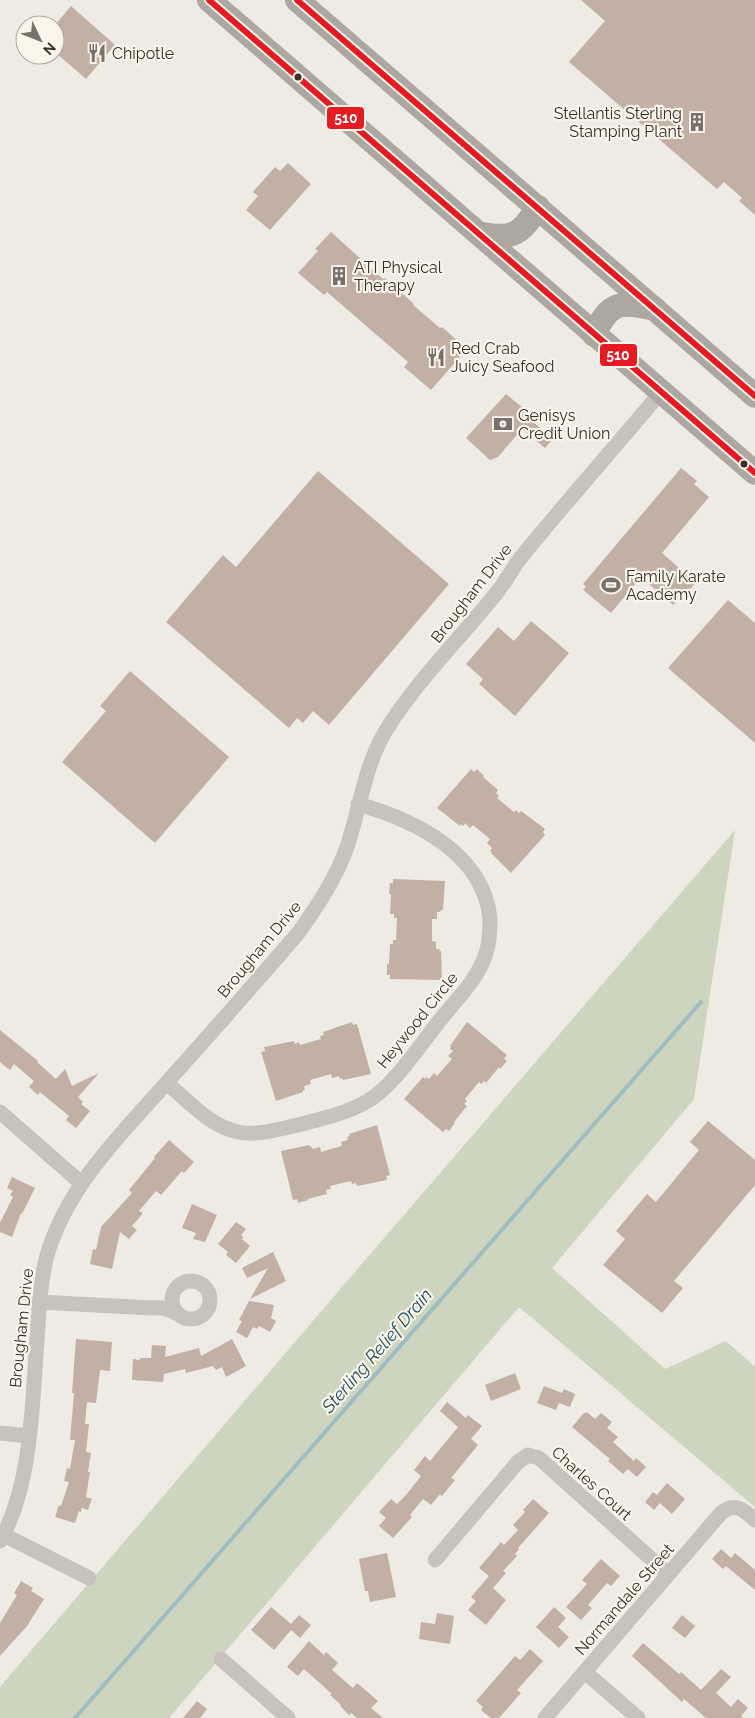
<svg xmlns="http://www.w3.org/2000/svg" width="755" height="1718" viewBox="0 0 755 1718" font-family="Raleway,sans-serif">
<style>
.green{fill:#ced5be}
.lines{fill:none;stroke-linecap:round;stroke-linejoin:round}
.stream{stroke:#9fbdc0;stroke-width:4}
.building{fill:#c2b0a5}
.minor{stroke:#c8c2bc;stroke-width:15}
.primary{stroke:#ada7a1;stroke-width:24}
.bus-1-casing{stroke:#faf5eb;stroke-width:10}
.bus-1{stroke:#e51a23;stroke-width:6}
.bus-dot{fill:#39302a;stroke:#faf5eb;stroke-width:2}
.labels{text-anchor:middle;stroke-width:4.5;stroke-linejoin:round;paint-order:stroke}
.poi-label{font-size:16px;fill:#39302a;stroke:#faf5eb;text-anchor:start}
.street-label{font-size:16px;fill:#39302a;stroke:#faf5eb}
.water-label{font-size:18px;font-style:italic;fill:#1e525c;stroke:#faf5eb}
.line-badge{stroke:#faf5eb;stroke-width:2}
.badge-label{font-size:14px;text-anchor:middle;font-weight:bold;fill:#fff}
</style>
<rect width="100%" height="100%" fill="#eeeae4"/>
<path class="green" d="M 735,830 L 694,1099 L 552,1268 L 665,1369 L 726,1341 L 755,1367 L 755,1507 L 519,1307 L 169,1718 L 0,1718 L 0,1687 L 342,1287 Z"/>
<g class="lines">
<path class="stream" d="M 75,1718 L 701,1002"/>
</g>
<path class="building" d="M 581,0 L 755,0 L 755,215 L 739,201 L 742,198 L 724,182 L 717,189 L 569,62 L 605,21 Z
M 71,6 L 115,45 L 86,79 L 55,52 L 55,25 Z
M 288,163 L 311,184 L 270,230 L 246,210 L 258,196 L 253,192 L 275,167 L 280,171 Z
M 331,232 L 383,279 L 385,278 L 414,304 L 413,305 L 440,328 L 442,327 L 467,349 L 431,390 L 404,367 L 408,362 L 327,292 L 324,295 L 298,273 L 318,251 L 315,249 Z
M 506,394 L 533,416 L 530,419 L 553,439 L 545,448 L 522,429 L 498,457 L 490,460 L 466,438 Z
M 681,468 L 697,481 L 694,484 L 709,497 L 662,553 L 696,583 L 673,605 L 641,577 L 611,613 L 583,590 L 586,587 L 583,584 Z
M 318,471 L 449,584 L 329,725 L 313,711 L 303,723 L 297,718 L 289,728 L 166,622 L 223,555 L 236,567 Z
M 728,600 L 755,623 L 755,743 L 668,668 Z
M 531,621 L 569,653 L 515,716 L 479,684 L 483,679 L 466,664 L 498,627 L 514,641 Z
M 130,671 L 229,757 L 155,843 L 62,762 L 106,711 L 100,706 Z
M 471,769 L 474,772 L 477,769 L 484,776 L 483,777 L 498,790 L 496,793 L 499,796 L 497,798 L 514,812 L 516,810 L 519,813 L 521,811 L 545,829 L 543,832 L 545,835 L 511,873 L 491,853 L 492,852 L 490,850 L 492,848 L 487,843 L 490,839 L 473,825 L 470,828 L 465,823 L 463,826 L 461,824 L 460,826 L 437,808 Z
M 393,879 L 445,881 L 443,910 L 441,910 L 440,912 L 437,912 L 437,919 L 432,919 L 432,941 L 436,942 L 436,949 L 440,949 L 439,951 L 441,951 L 442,980 L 390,979 L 390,975 L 387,975 L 387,964 L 389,964 L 390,944 L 393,944 L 393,940 L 396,940 L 397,918 L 394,918 L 394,914 L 390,914 L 391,894 L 389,894 L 390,883 L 393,883 Z
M 352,1022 L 353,1025 L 357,1024 L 371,1074 L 343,1080 L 342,1078 L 340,1079 L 339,1076 L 332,1078 L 331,1074 L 310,1080 L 311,1084 L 304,1086 L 305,1090 L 303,1090 L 303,1092 L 276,1101 L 261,1052 L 265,1051 L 264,1047 L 294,1041 L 295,1044 L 299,1042 L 300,1045 L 321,1039 L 320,1036 L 324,1035 L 323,1032 Z
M 467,1022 L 507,1055 L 504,1058 L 507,1061 L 500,1069 L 499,1067 L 486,1083 L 484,1081 L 481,1084 L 479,1082 L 465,1099 L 467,1101 L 464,1104 L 467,1106 L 454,1122 L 455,1123 L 449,1131 L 446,1129 L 443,1132 L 404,1099 L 423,1077 L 425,1079 L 426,1077 L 429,1079 L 434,1073 L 437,1076 L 452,1059 L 448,1056 L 453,1051 L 450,1049 L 451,1047 L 450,1046 Z
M 0,1030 L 38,1061 L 37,1062 L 56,1079 L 65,1069 L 72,1086 L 99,1073 L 78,1097 L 83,1102 L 81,1104 L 90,1111 L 76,1128 L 66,1120 L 69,1116 L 40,1092 L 38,1095 L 29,1087 L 34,1081 L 14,1064 L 10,1070 L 0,1062 Z
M 708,1121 L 755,1160 L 755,1185 L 674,1281 L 683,1288 L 662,1313 L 603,1265 L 625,1239 L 616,1231 L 647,1194 L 656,1202 L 699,1150 L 690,1142 Z
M 377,1125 L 390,1175 L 386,1176 L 387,1180 L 357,1186 L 356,1183 L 352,1184 L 351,1181 L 330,1186 L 331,1189 L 326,1190 L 327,1194 L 308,1199 L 308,1200 L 298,1203 L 297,1199 L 293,1200 L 281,1151 L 309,1145 L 313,1149 L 320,1147 L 321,1152 L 331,1149 L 342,1146 L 341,1142 L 348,1140 L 347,1137 L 350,1136 L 349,1134 Z
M 169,1140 L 194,1162 L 184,1173 L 182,1171 L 161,1195 L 156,1191 L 139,1211 L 143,1213 L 132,1226 L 137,1230 L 129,1239 L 120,1232 L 112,1269 L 90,1264 L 93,1249 L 96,1250 L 101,1227 L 132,1193 L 129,1190 L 155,1158 L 154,1157 Z
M 12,1177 L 35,1188 L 22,1214 L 21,1213 L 12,1237 L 0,1232 L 0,1223 L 13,1197 L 10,1195 L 13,1191 L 7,1188 Z
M 192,1204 L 217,1215 L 205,1242 L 193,1239 L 196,1233 L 182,1228 Z
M 236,1222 L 246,1229 L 241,1235 L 243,1237 L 242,1239 L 250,1246 L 236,1263 L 226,1255 L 228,1252 L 218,1244 Z
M 273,1252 L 286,1281 L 250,1299 L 268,1268 L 247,1278 L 242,1268 Z
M 249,1301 L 274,1305 L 271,1318 L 276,1321 L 270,1332 L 259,1326 L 257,1329 L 253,1327 L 247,1338 L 236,1332 L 242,1321 L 239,1320 Z
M 76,1339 L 112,1342 L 110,1371 L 100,1370 L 96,1403 L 87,1402 L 85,1424 L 89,1424 L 86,1452 L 91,1453 L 88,1472 L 90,1472 L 86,1497 L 92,1499 L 88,1510 L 82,1508 L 81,1512 L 79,1511 L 75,1523 L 55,1517 L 59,1505 L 61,1506 L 69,1482 L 64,1481 L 67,1468 L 70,1469 L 75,1440 L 70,1440 L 74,1393 L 72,1393 Z
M 232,1339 L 246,1366 L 226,1377 L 222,1367 L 216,1370 L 213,1366 L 186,1373 L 185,1369 L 164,1374 L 163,1382 L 132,1380 L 133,1359 L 140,1360 L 140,1358 L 151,1358 L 152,1345 L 166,1346 L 165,1357 L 199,1348 L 201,1356 Z
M 515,1373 L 521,1389 L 491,1401 L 485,1385 Z
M 544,1386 L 562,1393 L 564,1389 L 575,1394 L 570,1407 L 559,1403 L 556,1410 L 537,1403 Z
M 447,1402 L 466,1418 L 468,1415 L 482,1426 L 471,1439 L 478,1445 L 451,1478 L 455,1480 L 442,1496 L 440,1494 L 431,1505 L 423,1499 L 410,1515 L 412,1517 L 393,1538 L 379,1526 L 386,1518 L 379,1512 L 391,1499 L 397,1504 L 406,1495 L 421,1476 L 414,1470 L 425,1456 L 430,1461 L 458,1427 L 440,1411 Z
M 584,1413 L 588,1413 L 595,1419 L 601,1413 L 612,1422 L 607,1428 L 618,1437 L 613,1442 L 634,1461 L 636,1458 L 646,1467 L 637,1477 L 628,1469 L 623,1474 L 608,1461 L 610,1459 L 572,1427 Z
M 667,1483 L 685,1499 L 672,1514 L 660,1503 L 654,1510 L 645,1502 L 653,1492 L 657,1495 Z
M 533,1499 L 549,1513 L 518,1548 L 519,1549 L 515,1554 L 517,1556 L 503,1571 L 506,1573 L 493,1588 L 506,1600 L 486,1625 L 468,1610 L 476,1601 L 471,1597 L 489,1576 L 479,1568 L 501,1542 L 504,1545 L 518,1530 L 513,1525 L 525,1512 L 523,1510 Z
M 721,1549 L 731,1558 L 735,1553 L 755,1570 L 755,1590 L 726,1566 L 723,1569 L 712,1559 Z
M 387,1553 L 396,1597 L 370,1602 L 368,1591 L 365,1591 L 359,1559 Z
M 601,1559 L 620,1576 L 611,1586 L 607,1583 L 588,1605 L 592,1608 L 581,1620 L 566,1607 L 587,1584 L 582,1580 Z
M 21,1581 L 33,1588 L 31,1591 L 44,1599 L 27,1626 L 0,1656 L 0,1623 L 17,1595 L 14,1593 Z
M 271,1607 L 291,1624 L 299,1615 L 311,1625 L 300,1638 L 291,1630 L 274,1650 L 251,1630 Z
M 554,1607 L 566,1618 L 558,1627 L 569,1637 L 559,1648 L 536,1627 Z
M 437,1613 L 454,1616 L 450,1644 L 419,1639 L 421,1622 L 435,1624 Z
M 682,1615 L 695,1626 L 685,1638 L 672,1628 Z
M 309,1641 L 324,1655 L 326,1652 L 338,1663 L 332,1670 L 353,1688 L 357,1683 L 378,1701 L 371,1708 L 383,1718 L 357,1718 L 351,1713 L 349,1715 L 340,1706 L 341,1705 L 330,1695 L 332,1694 L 304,1669 L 298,1676 L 287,1667 Z
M 643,1643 L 679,1674 L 681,1672 L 701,1690 L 721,1669 L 731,1677 L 716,1693 L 731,1707 L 738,1699 L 748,1708 L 741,1716 L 743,1718 L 706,1718 L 684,1699 L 682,1702 L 632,1656 Z
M 530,1649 L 543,1661 L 517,1690 L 521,1693 L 499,1718 L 491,1718 L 481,1710 L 483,1707 L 476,1701 L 515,1656 L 520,1660 Z
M 197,1701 L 207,1709 L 200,1718 L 183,1718 Z"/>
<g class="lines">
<path class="minor" d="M 167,1083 C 188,1101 210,1126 238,1132 C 258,1136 279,1129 298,1125 C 321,1119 345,1114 366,1102 C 392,1088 418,1048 437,1024 C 454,1002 478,980 486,953 C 490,942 490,930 490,919 C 484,853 414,820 358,804
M 0,1112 L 81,1183
M172 1300a19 19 0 1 1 38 0a19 19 0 1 1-38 0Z
M 39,1302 L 151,1308 C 163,1307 170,1309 180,1315
M 0,1433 L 29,1436
M 4,1535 L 89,1578
M 0,1541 C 34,1482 32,1394 38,1327 C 39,1304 41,1281 46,1259 C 66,1186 121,1135 169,1080 C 213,1031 256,982 299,932 C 318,905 336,878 347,847 C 360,808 364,768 385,732 C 416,681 461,638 498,591 C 507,580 513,567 522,556 C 567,501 615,447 661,392
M 435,1560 L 518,1462 L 528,1455 L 539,1458 L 668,1574
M 221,1659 L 288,1718
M 585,1672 L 638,1718
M 545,1718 L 721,1513 C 735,1502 743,1509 755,1520"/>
<path class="primary" d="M 209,0 L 755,473
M 297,0 L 755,396
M 478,233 C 511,240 520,236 538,207
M 594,335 C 610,301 620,301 655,309"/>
<g class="bus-1-casing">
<path id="bus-1" d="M 209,0 L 755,473
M 297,0 L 755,396"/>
</g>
<use href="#bus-1" class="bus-1"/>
</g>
<defs>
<g id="restaurant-bare" transform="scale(1.5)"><path d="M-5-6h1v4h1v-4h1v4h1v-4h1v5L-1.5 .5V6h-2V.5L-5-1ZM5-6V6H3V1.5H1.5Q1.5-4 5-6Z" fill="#78716b" stroke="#faf5eb" stroke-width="2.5" paint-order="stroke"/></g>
<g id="building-bare" transform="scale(1.5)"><path d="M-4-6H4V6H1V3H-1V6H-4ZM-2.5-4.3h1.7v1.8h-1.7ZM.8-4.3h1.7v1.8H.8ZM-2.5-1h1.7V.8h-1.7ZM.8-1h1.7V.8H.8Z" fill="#78716b" stroke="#faf5eb" stroke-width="2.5" paint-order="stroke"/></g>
<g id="bank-bare" transform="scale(1.5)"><path d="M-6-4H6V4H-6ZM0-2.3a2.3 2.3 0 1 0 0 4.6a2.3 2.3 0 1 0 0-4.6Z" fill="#78716b" stroke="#faf5eb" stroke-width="2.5" paint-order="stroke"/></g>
<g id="stadium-bare" transform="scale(1.5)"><path d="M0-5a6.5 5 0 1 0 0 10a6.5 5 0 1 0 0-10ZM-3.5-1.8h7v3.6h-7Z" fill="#78716b" stroke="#faf5eb" stroke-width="2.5" paint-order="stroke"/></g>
</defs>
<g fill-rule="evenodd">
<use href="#restaurant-bare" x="97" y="53"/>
<use href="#building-bare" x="697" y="122"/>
<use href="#building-bare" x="339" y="276"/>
<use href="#restaurant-bare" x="436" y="357"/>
<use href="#bank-bare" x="503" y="424"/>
<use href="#stadium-bare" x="611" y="585"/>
</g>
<g class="bus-dot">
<circle cx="298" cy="77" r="4.5"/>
<circle cx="744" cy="464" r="4.5"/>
</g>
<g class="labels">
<g class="poi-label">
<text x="112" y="59">Chipotle</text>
<text x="682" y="119" text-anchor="end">Stellantis Sterling<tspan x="682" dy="18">Stamping Plant</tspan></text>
<text x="354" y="273">ATI Physical<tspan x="354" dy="18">Therapy</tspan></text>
<text x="451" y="354">Red Crab<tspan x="451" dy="18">Juicy Seafood</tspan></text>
<text x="518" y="421">Genisys<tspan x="518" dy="18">Credit Union</tspan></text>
<text x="626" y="582">Family Karate<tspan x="626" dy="18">Academy</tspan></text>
</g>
<g class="street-label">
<text transform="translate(471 593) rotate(-52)" y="6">Brougham Drive</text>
<text transform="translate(259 949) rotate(-50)" y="6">Brougham Drive</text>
<text transform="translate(417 1020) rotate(-51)" y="6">Heywood Circle</text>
<text transform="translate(21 1328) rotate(-84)" y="6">Brougham Drive</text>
<text transform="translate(592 1483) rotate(42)" y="6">Charles Court</text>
<text transform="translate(624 1599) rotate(-49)" y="6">Normandale Street</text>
</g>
<g class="water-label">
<text transform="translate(377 1351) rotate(-49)" y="6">Sterling Relief Drain</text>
</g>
</g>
<g class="line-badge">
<rect x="326" y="106" width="39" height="24" rx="5" fill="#e51a23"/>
<rect x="599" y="343" width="39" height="24" rx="5" fill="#e51a23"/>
</g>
<g class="badge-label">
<text x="346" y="123">510</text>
<text x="618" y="360">510</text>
</g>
<g transform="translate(40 40) rotate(133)"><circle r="24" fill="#faf5eb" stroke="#ada69e"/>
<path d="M0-4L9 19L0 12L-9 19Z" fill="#78716b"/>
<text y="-8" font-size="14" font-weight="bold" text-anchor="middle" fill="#39302a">N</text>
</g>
</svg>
